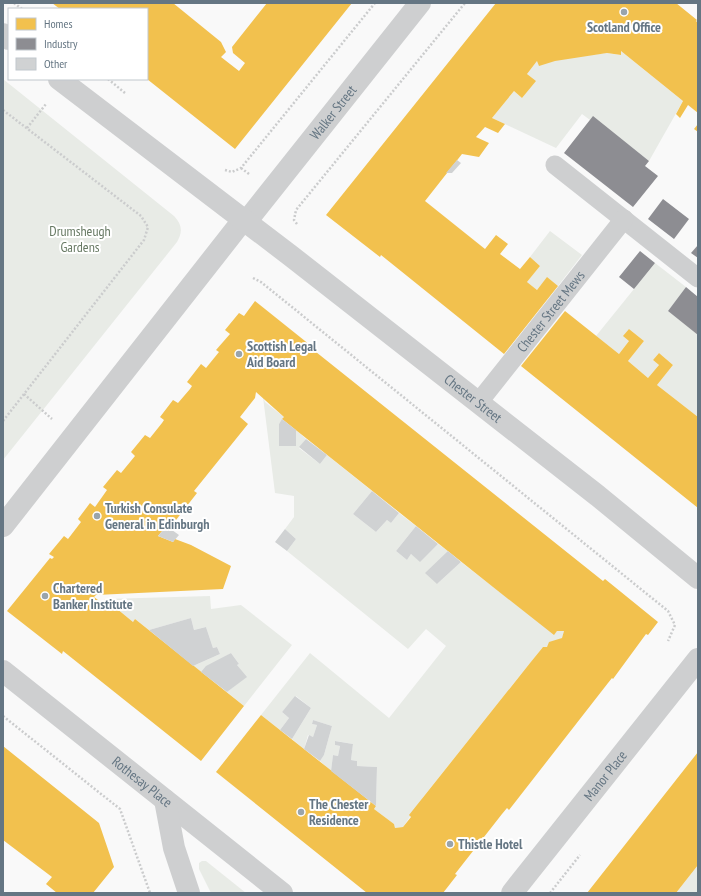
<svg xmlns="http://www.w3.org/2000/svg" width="701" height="896" viewBox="0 0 701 896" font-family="'PT Sans Narrow',sans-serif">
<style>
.green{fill:#e8ebe6}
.homes{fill:#f2c14e}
.industry{fill:#8d8d92}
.building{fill:#d0d2d3}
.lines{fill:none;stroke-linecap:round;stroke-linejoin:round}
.path{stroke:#cbcccd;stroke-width:2.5;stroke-dasharray:2 2;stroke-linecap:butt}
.service{stroke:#cecfd0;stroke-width:19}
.minor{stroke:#cecfd0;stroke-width:22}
.tertiary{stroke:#cecfd0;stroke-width:22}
.poi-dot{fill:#99a4ac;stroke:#fff;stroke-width:1.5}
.labels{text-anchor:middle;stroke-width:4;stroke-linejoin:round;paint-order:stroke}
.poi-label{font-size:14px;font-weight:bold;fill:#657683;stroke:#fff;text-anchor:start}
.street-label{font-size:14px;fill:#657683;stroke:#fff}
.park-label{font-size:14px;fill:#687a64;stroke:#fff}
</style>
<rect width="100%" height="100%" fill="#f9f9f9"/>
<path class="green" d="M 621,51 L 683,101 L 649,161 L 593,117 L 590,120 L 582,114 L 556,148 L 492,118 L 514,91 L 522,98 L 535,81 L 527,74 L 537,61 L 607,53 L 620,55 Z
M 3,79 L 174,216 C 182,224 183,232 177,242 L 3,460 Z
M 550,231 L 582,255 L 558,286 L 547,278 L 537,290 L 527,282 L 540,266 L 530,257 Z
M 655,263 L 686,287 L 668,311 L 698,334 L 698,417 L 657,385 L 673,365 L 659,353 L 653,360 L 659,365 L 648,378 L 628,361 L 644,341 L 629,329 L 629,341 L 619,354 L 596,336 Z
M 263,397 L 265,402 L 284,417 L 279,424 L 279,446 L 296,446 L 296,430 L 306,439 L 299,448 L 320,464 L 327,455 L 372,491 L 353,514 L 376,532 L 387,520 L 391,523 L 399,513 L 416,526 L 396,551 L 407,560 L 411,554 L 420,561 L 438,544 L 448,551 L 437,584 L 461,562 L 554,634 L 557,631 L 564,631 L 562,638 L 547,647 L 542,648 L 530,663 L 424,796 L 403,827 L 395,828 L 394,824 L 374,809 L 376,806 L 377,767 L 357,766 L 357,761 L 351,760 L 353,744 L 336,741 L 335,745 L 340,746 L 338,756 L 333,755 L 331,771 L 320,761 L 324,755 L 332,726 L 313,720 L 312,724 L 317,725 L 313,737 L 308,735 L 304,749 L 292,739 L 311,708 L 296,696 L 282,712 L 289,718 L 280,730 L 261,715 L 310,653 L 389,718 L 446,646 L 426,629 L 408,649 L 287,551 L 296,539 L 285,529 L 294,517 L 294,496 L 275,493 Z
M 210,596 L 211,609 L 241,605 L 292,645 L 244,706 L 227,692 L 246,677 L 237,665 L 239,664 L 231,653 L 201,672 L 193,666 L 220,654 L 217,647 L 213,648 L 206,627 L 194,630 L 191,618 L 149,630 L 135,619 L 133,622 L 105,599 Z
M 202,861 L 206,861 L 246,893 L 211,893 L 199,869 L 199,863 Z
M 698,865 L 698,893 L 676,893 Z"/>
<path class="homes" d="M 52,3 L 173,3 L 221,42 L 226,52 L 221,57 L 239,71 L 245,63 L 233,53 L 232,47 L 267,3 L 352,3 L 235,149 L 147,79 L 147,9 L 60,9 Z
M 496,3 L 676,3 L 697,20 L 696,21 L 698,23 L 698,113 L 688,105 L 680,118 L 676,114 L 683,101 L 621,51 L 621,55 L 607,53 L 555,61 L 539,66 L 537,61 L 527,74 L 536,81 L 522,98 L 514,91 L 492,118 L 505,124 L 498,133 L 485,127 L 476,137 L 489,143 L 479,157 L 462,154 L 425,201 L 485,249 L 496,235 L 508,244 L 500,254 L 520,269 L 530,257 L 540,266 L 527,282 L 537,290 L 547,277 L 558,286 L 504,354 L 381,255 L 380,257 L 326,215 Z
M 698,124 L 698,132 L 694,129 Z
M 255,301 L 310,345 L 309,347 L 316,352 L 603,581 L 605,579 L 658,622 L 648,635 L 646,634 L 613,679 L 612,678 L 608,683 L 509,810 L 507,808 L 502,814 L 455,874 L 457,875 L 443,893 L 367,893 L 216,772 L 261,715 L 376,806 L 374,809 L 394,824 L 395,828 L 403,827 L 411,817 L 409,815 L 530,663 L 543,647 L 547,647 L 549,642 L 562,638 L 564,631 L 557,631 L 554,635 L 493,587 L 282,419 L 284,417 L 256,392 L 255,398 L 240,417 L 248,424 L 194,491 L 197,493 L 176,520 L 173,518 L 158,536 L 173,542 L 175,539 L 191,545 L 231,566 L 223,589 L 96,595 L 94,597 L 102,603 L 105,599 L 133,622 L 135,619 L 244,706 L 201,761 L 63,651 L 62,654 L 7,611 L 50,558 L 52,559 L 54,557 L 49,554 L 64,536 L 68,539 L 81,522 L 78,519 L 90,503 L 95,507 L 107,490 L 103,487 L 117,470 L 121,473 L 135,456 L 131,452 L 145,435 L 150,438 L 162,423 L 164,420 L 160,417 L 173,400 L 178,403 L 190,389 L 192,386 L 187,382 L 201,364 L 206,368 L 219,352 L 216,350 L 230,334 L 225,330 L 239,313 L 244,316 Z
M 565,311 L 619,354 L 629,341 L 623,336 L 629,329 L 644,341 L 628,361 L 648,378 L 659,365 L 653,360 L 659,353 L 673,365 L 657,385 L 698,417 L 698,508 L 521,366 Z
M 3,746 L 99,823 L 114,867 L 93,893 L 57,893 L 46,884 L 52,877 L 3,840 Z
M 698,752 L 698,865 L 676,893 L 587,893 Z"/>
<path class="industry" d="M 593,116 L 649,161 L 645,166 L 658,176 L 633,207 L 564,153 Z
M 663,199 L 689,219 L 674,239 L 648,219 Z
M 698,245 L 698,258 L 691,253 Z
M 640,251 L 655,263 L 634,289 L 619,277 Z
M 686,287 L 698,297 L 698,335 L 668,311 Z"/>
<path class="building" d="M 457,160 L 461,163 L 452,173 L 446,173 Z
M 282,419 L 296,430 L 296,446 L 279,446 L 279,424 Z
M 306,439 L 327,455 L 320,464 L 299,447 Z
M 372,491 L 399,513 L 391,523 L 387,520 L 376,532 L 353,514 Z
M 416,526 L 438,544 L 420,562 L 411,554 L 407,560 L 396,551 Z
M 164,529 L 172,530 L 179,535 L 173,542 L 158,536 Z
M 285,529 L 296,539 L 287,551 L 275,542 Z
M 448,551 L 461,562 L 437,584 L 425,573 Z
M 191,618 L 194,630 L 206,627 L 213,648 L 217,647 L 220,654 L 193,666 L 149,630 Z
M 231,653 L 239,664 L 237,665 L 247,677 L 227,692 L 201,672 L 206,666 Z
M 295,696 L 311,708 L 292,739 L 280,730 L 289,718 L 282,712 Z
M 313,720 L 332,726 L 324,755 L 320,761 L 304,749 L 309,735 L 313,737 L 317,725 L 312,724 Z
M 335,741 L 353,744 L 351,760 L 357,761 L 357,766 L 377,767 L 376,806 L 331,771 L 333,755 L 338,756 L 340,746 L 335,745 Z"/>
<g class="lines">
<path class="path" d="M 14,3 L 22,9
M 108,79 L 125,93
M 3,110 L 141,216 L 148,227 L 144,240 L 3,421
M 27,128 L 46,104
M 241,168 L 249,174
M 225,170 L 232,172 L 241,168 L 375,3
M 297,224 L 294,220 L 296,210 L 465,3
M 253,278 L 261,282 L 668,611 L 675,625 L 668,641
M 24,394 L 52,419
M 3,716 L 120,809 L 150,893
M 550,893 L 580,855"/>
<g class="service">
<path d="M 555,165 L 698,278"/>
<path id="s1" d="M 478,403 L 624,219"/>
</g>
<g class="minor">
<path id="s2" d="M 246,222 L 420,3"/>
<path d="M 3,526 L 243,220"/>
<path id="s3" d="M 3,671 L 282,893"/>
<path d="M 165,800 L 174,848 L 189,893"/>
<path id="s4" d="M 512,893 L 698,659"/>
</g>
<g class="tertiary">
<path d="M 3,34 L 9,39"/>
<path id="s5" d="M 59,79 L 291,256 L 598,496 L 698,578"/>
</g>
</g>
<g class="poi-dot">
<circle cx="624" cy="12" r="4"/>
<circle cx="239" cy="354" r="4"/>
<circle cx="97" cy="516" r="4"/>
<circle cx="45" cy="596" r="4"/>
<circle cx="301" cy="812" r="4"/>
<circle cx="450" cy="844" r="4"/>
</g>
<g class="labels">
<g class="poi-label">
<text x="624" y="32" text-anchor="middle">Scotland Office</text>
<text x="247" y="351">Scottish Legal<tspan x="247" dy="16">Aid Board</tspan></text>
<text x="105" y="513">Turkish Consulate<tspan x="105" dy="16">General in Edinburgh</tspan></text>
<text x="53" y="593">Chartered<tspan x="53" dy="16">Banker Institute</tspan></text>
<text x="309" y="809">The Chester<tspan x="309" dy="16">Residence</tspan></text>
<text x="458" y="849">Thistle Hotel</text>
</g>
<g class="street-label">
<text dy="5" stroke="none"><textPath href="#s2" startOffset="140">Walker Street</textPath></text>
<text dy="5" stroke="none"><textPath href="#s1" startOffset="117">Chester Street Mews</textPath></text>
<text dy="5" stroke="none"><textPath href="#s5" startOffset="523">Chester Street</textPath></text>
<text dy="5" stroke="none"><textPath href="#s4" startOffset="150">Manor Place</textPath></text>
<text dy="5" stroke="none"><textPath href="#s3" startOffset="178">Rothesay Place</textPath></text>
</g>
<g class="park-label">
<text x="80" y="236">Drumsheugh<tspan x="80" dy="16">Gardens</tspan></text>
</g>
</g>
<rect width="701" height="896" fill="none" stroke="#657683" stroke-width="8"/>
<rect x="8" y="8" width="140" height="72" fill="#ffffff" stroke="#c1c8cd"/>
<rect x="16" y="18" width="20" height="12" fill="#f2c14e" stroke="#c1c8cd"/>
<text x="44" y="28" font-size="12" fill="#657683">Homes</text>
<rect x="16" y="38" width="20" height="12" fill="#8d8d92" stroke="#c1c8cd"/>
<text x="44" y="48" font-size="12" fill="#657683">Industry</text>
<rect x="16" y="58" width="20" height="12" fill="#d0d2d3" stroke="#c1c8cd"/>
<text x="44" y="68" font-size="12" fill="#657683">Other</text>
</svg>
